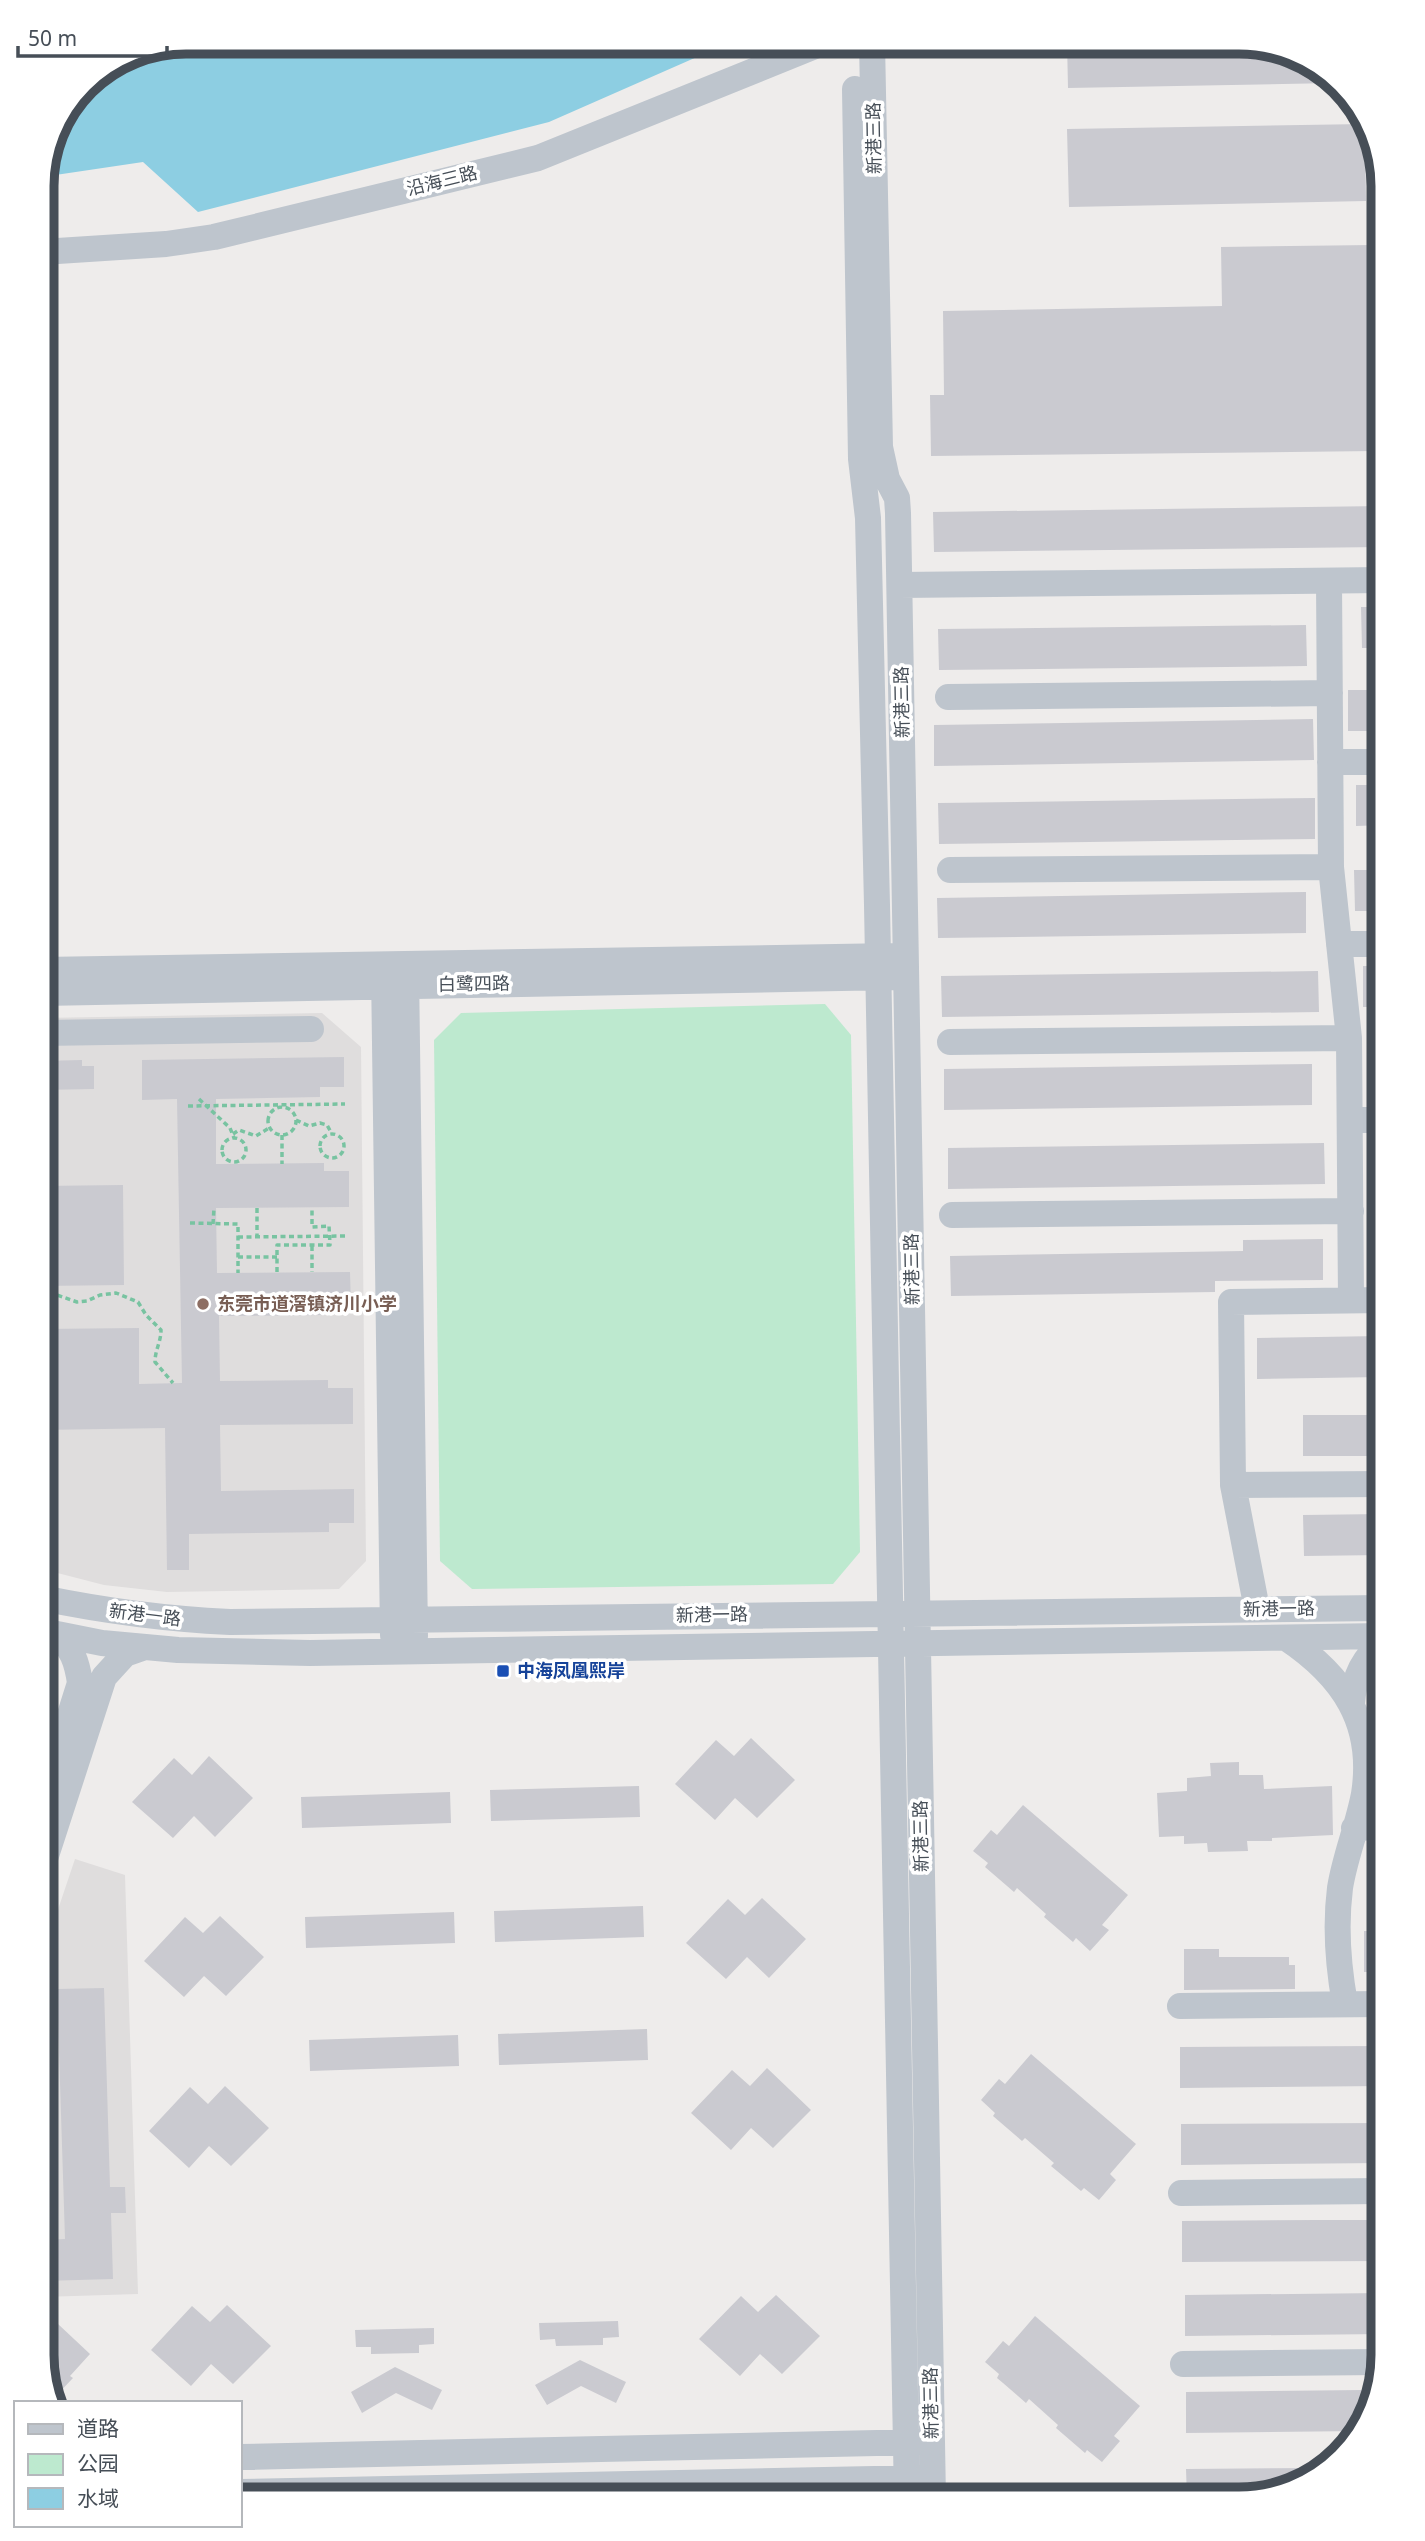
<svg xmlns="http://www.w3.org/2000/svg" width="1425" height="2541" viewBox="0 0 1425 2541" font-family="'Noto Sans','Noto Sans SC',sans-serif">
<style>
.education{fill:#dfdddd}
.green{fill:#bde9cf}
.water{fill:#8dcee2}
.building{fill:#cacad0}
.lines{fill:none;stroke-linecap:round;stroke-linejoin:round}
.path{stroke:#78c3a1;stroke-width:3.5;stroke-dasharray:5 3.5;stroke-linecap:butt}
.minor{stroke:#bec5cd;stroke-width:26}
.education-dot{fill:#8d6e63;stroke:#fff;stroke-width:2.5}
.transit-dot{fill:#1a4fb4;stroke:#fff;stroke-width:2.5}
.labels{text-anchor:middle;stroke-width:7;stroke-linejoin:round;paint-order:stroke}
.street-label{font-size:18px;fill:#464e57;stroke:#fff}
.education-label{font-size:18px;font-weight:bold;fill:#785e54;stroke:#fff;text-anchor:start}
.transit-label{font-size:18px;font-weight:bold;fill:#164399;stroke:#fff;text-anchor:start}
.rim{fill:none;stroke:#464e57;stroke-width:9}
</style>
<rect width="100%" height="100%" fill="#eeeceb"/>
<path class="education" d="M 322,1013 L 361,1047 L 366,1561 L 339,1589 L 167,1592 L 104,1585 L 42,1569 L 42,1018 Z
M 75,1859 L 125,1875 L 138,2294 L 42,2297 L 42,1957 Z"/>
<path class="green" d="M 825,1004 L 851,1035 L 860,1552 L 833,1584 L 472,1589 L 440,1561 L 434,1040 L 461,1013 Z"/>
<path class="water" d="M 186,42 L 731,42 L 549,122 L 198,212 L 143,162 L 42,177 L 53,130 L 84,84 L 131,53 Z"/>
<path class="building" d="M 1067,42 L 1249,42 L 1319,66 L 1334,83 L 1068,88 Z
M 1365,124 L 1366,201 L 1069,207 L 1067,129 Z
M 1372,245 L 1375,451 L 931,456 L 930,395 L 944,395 L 943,311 L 1222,306 L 1221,247 Z
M 1383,506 L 1383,547 L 934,552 L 933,512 Z
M 1361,607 L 1383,607 L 1383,648 L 1362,648 Z
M 1306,625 L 1307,666 L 939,670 L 938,629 Z
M 1348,690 L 1383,690 L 1383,731 L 1348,731 Z
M 1313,719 L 1314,760 L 934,766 L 934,725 Z
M 1356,785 L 1383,785 L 1383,825 L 1356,826 Z
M 1315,798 L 1315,839 L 939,844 L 938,803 Z
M 1354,870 L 1383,870 L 1383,911 L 1355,911 Z
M 1306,892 L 1306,933 L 938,938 L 937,898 Z
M 1363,966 L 1383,966 L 1383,1007 L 1363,1007 Z
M 1318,971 L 1319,1012 L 942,1017 L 941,976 Z
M 344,1057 L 344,1087 L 320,1087 L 320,1097 L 216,1099 L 216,1164 L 324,1163 L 324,1171 L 349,1171 L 349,1207 L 216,1208 L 217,1273 L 350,1272 L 351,1307 L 325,1308 L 325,1315 L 219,1316 L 220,1381 L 328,1380 L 328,1388 L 353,1388 L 353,1424 L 220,1425 L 221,1491 L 354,1489 L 354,1523 L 329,1523 L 329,1532 L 189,1534 L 189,1570 L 167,1570 L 165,1428 L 42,1430 L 42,1329 L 139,1328 L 139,1384 L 182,1383 L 177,1099 L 142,1100 L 142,1060 Z
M 82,1060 L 82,1066 L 94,1066 L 94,1089 L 42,1090 L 42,1061 Z
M 1312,1064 L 1312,1105 L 944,1110 L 944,1069 Z
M 1324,1143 L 1325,1184 L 948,1189 L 948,1148 Z
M 123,1185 L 124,1285 L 42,1286 L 42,1186 Z
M 1323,1239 L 1323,1280 L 1215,1281 L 1215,1292 L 951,1296 L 950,1256 L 1243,1251 L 1243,1240 Z
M 1381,1336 L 1382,1377 L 1257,1379 L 1257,1338 Z
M 1303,1415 L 1383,1415 L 1383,1456 L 1303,1456 Z
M 42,1434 L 56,1434 L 58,1528 L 42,1528 Z
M 1383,1514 L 1383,1555 L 1304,1556 L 1303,1515 Z
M 751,1738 L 795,1780 L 757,1818 L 735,1798 L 715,1820 L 675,1784 L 716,1740 L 734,1756 Z
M 209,1756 L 253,1798 L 215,1837 L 194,1816 L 173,1838 L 132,1802 L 174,1758 L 192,1775 Z
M 1239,1762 L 1239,1775 L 1263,1775 L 1264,1789 L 1332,1786 L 1333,1835 L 1272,1838 L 1272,1841 L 1247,1841 L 1248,1851 L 1208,1852 L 1207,1843 L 1184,1844 L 1184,1836 L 1159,1837 L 1157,1793 L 1187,1791 L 1187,1778 L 1211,1776 L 1210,1763 Z
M 639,1786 L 640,1817 L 491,1821 L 490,1790 Z
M 450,1792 L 451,1823 L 302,1828 L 301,1797 Z
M 1023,1805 L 1128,1895 L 1102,1925 L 1109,1930 L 1090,1951 L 1076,1938 L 1073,1942 L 1044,1917 L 1046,1914 L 1017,1888 L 1014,1892 L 985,1867 L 988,1863 L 973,1851 L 991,1830 L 997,1835 Z
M 762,1898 L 806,1939 L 769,1978 L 747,1957 L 726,1979 L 686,1943 L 728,1899 L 745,1915 Z
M 643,1906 L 644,1937 L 495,1942 L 494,1911 Z
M 454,1912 L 455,1943 L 306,1948 L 305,1917 Z
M 220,1916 L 264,1957 L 226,1996 L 204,1976 L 184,1997 L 144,1961 L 185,1917 L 203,1933 Z
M 1364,1931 L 1383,1931 L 1383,1972 L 1364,1972 Z
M 1184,1949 L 1219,1949 L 1219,1957 L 1289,1957 L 1289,1965 L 1295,1965 L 1295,1989 L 1184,1990 Z
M 104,1988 L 110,2187 L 125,2187 L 126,2213 L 111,2213 L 113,2279 L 42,2281 L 42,2240 L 65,2239 L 57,1989 Z
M 647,2029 L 648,2060 L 499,2065 L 498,2034 Z
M 458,2035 L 459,2066 L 310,2071 L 309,2040 Z
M 1383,2046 L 1383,2086 L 1180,2088 L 1180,2047 Z
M 1031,2054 L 1136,2144 L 1110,2174 L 1116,2180 L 1099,2200 L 1084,2188 L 1081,2191 L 1051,2166 L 1054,2163 L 1025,2138 L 1022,2141 L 993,2116 L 995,2113 L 981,2100 L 999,2079 L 1005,2084 Z
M 767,2068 L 811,2110 L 773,2148 L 751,2128 L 731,2150 L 691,2113 L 732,2070 L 750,2086 Z
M 225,2086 L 269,2128 L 231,2166 L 209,2146 L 189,2168 L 149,2131 L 190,2087 L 208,2104 Z
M 1383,2123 L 1383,2163 L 1181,2165 L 1181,2124 Z
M 1317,2220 L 1383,2220 L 1383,2261 L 1182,2262 L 1182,2221 Z
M 1383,2293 L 1383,2334 L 1185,2336 L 1185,2295 Z
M 776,2295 L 820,2336 L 782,2374 L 760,2354 L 740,2376 L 699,2339 L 741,2296 L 758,2312 Z
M 227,2305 L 271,2346 L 233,2384 L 211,2364 L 191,2386 L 151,2350 L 192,2306 L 210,2322 Z
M 42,2309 L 90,2354 L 70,2376 L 73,2378 L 52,2400 L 42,2355 Z
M 1035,2316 L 1140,2406 L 1114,2436 L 1120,2441 L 1102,2462 L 1087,2450 L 1085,2453 L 1056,2428 L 1058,2425 L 1029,2399 L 1026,2403 L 1003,2383 L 997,2378 L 999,2374 L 985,2362 L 1003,2341 L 1009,2346 Z
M 618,2321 L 619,2337 L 603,2338 L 603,2345 L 556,2346 L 555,2339 L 540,2340 L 539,2323 Z
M 434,2328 L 434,2344 L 419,2345 L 419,2353 L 371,2354 L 371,2347 L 356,2347 L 355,2330 Z
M 580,2360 L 626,2382 L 616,2403 L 581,2386 L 547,2405 L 535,2385 Z
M 395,2367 L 442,2390 L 432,2410 L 396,2393 L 362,2413 L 351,2392 Z
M 1363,2390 L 1363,2422 L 1360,2431 L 1186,2433 L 1186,2392 Z
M 1320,2468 L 1302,2484 L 1239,2499 L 1187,2499 L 1186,2469 Z"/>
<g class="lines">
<path class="path" d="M 199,1099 L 230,1128 L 234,1138
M 188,1106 L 345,1104
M268 1121a14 14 0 1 1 28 0a14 14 0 1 1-28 0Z
M 296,1120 L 309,1126 L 320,1123 L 327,1125 L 332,1134
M 233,1134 L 239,1130 L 256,1136 L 269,1128
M320 1146a12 12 0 1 1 24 0a12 12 0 1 1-24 0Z
M 282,1135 L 282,1164
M222 1150a12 12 0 1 1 24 0a12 12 0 1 1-24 0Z
M 257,1208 L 257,1237
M 190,1223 L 238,1224 L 238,1273
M 213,1224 L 214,1208
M 238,1237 L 348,1236
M 312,1246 L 312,1272
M 238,1257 L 277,1257
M 277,1272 L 277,1245 L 330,1245 L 329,1226 L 312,1227 L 312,1207
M 42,1302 L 57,1295 L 77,1302 L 87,1301 L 100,1295 L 116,1293 L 138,1302 L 146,1315 L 161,1330 C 161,1342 155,1350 155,1362 L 173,1383"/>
<path class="minor" d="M 872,42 L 880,447 L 887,479 L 897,498 L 898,513 L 933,2499
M 855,89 L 861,459 L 868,518 L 877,905 L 907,2499
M 42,252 L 166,244 L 214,237 L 538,158 L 825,42
M 1329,581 L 1331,867 L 1349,1038 L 1351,1300
M 900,585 L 1383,580
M 948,697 L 1330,693
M 1330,762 L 1383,762
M 950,870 L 1331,867
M 1339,944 L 1383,944
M 42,970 L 894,956
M 384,970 L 393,1635
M 406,971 L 415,1636
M 42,993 L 894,977
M 42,1033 L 311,1029
M 950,1042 L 1349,1038
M 1350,1120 L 1383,1120
M 952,1215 L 1351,1211
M 1233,1485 L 1383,1484
M 42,1598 C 105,1611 166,1619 230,1622 L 1383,1608
M 1257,1609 L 1233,1485 L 1231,1302 L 1383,1300
M 42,1631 L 102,1643 L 178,1650 L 310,1653 L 1383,1636
M 1286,1638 C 1343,1676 1375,1723 1364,1794 C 1358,1826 1345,1856 1340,1888 C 1335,1927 1338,1965 1345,2004
M 1352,1703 C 1354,1678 1362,1658 1383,1643
M 42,1803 L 80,1683 C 77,1661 72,1649 57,1634
M 1354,1828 L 1383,1827
M 42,1868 L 104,1677 L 125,1654 L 145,1647
M 1180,2006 L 1383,2004
M 1181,2193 L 1383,2191
M 1183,2364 L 1381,2362
M 240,2457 L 923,2442
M 240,2492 L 924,2478"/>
</g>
<circle class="education-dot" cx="203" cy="1304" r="7"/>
<rect class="transit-dot" x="496" y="1664" width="14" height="14" rx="3.5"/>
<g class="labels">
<g class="street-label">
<text transform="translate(874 138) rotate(-91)" y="6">新港三路</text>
<text transform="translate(442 181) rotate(-14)" y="6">沿海三路</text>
<text transform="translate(902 702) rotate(-91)" y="6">新港三路</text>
<text transform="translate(474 984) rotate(-1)" y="6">白鹭四路</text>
<text transform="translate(912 1269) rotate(-91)" y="6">新港三路</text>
<text transform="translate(1279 1609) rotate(-1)" y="6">新港一路</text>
<text transform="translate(145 1615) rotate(7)" y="6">新港一路</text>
<text transform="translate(712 1615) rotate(-1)" y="6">新港一路</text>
<text transform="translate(921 1836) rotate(-91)" y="6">新港三路</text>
<text transform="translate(931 2403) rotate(-91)" y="6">新港三路</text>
</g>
<g class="education-label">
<text x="217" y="1310">东莞市道滘镇济川小学</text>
</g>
<g class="transit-label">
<text x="517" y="1677">中海凤凰熙岸</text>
</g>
</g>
<path d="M0 0H1425V2541H0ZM186 54H1239A132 132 0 0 1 1371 186V2355A132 132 0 0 1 1239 2487H186A132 132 0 0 1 54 2355V186A132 132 0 0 1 186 54Z" fill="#fff" fill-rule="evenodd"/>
<path class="rim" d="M186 54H1239A132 132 0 0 1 1371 186V2355A132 132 0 0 1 1239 2487H186A132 132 0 0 1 54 2355V186A132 132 0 0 1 186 54Z"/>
<rect x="14" y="2401" width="228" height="126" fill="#ffffff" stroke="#b5b8bc" stroke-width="2"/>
<rect x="28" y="2424" width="35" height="10" fill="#bec5cd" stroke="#b5b8bc" stroke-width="2"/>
<text x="77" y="2436" font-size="21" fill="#464e57">道路</text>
<rect x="28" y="2454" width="35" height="21" fill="#bde9cf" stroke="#b5b8bc" stroke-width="2"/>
<text x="77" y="2471" font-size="21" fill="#464e57">公园</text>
<rect x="28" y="2488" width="35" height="21" fill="#8dcee2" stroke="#b5b8bc" stroke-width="2"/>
<text x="77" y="2506" font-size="21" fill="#464e57">水域</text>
<path d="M18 46v10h149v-10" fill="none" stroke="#464e57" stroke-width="3.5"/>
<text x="28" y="46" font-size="21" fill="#464e57" stroke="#ffffff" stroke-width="5" paint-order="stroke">50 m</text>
</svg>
